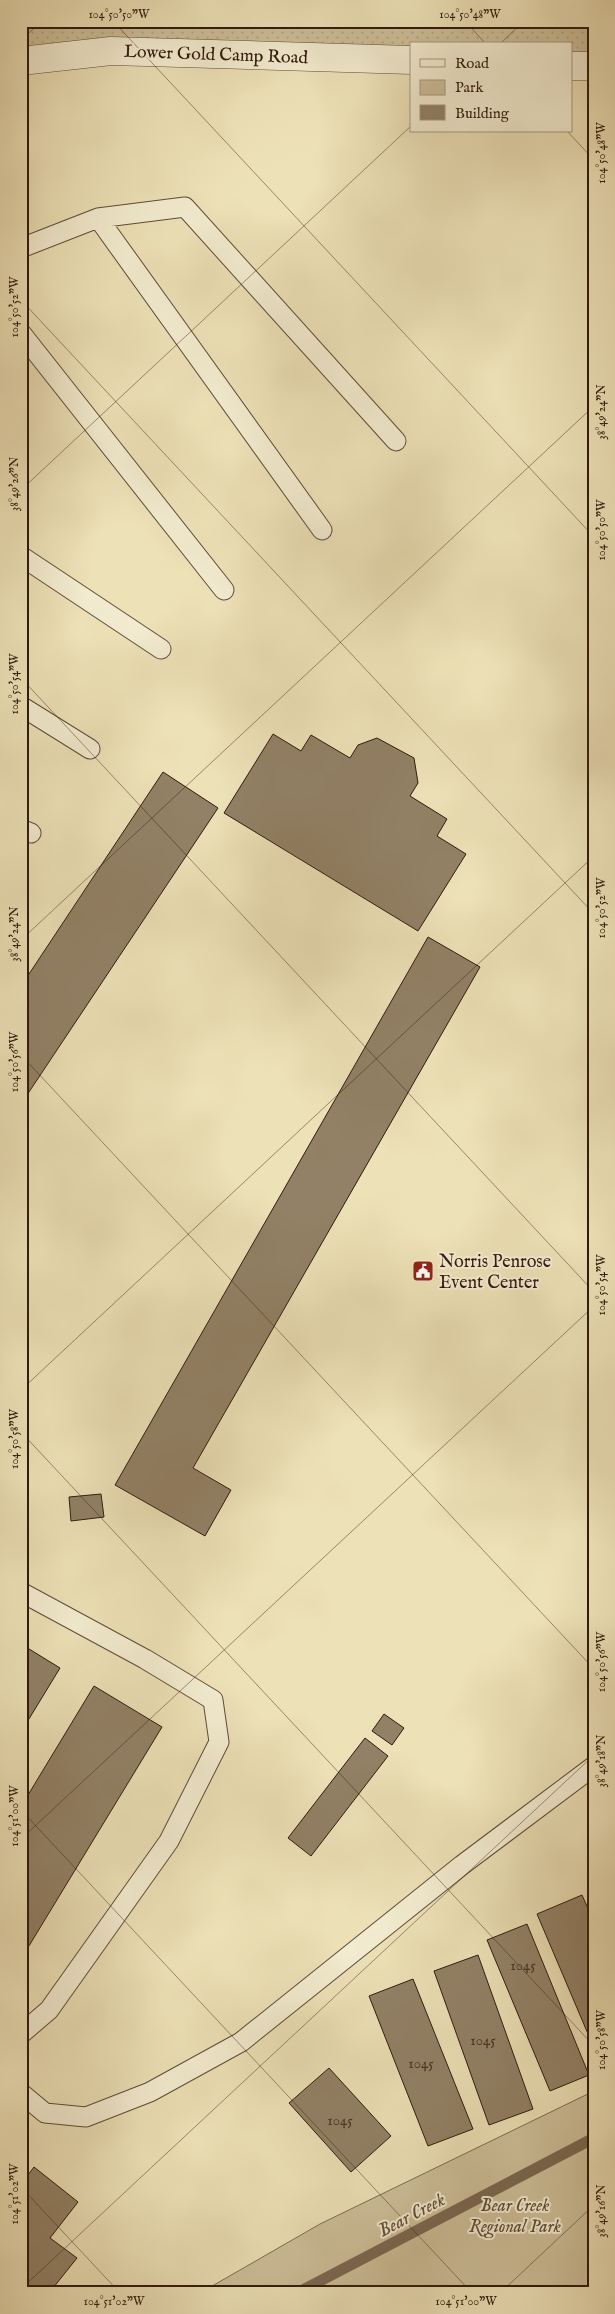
<svg xmlns="http://www.w3.org/2000/svg" width="615" height="2314" viewBox="0 0 615 2314" font-family="'IM FELL English',serif">
<style>
.grass{fill:url(#grass-dots);stroke:#7e6c54}
.park{fill:#cdbf9a;stroke:#7e6c54}
.lines{fill:none;stroke-linecap:round;stroke-linejoin:round}
.stream{stroke:#7b6852;stroke-width:11}
.building{fill:#928166;stroke:#30190f}
.service-casing{stroke:#5f4b39;stroke-width:21}
.tertiary-casing{stroke:#5f4b39;stroke-width:29}
.service{stroke:#f3ecd0;stroke-width:19}
.tertiary{stroke:#f3ecd0;stroke-width:28}
.ticks{fill:none;stroke:#30190f;stroke-width:1;stroke-opacity:0.45}
.labels{text-anchor:middle;stroke-width:4;stroke-linejoin:round;paint-order:stroke}
.number-label{font-size:15px;fill:#483325}
.street-label{font-size:18px;fill:#30190f;stroke:#f3ecd0}
.poi-label{font-size:18px;fill:#30190f;stroke:#f3ecd0;text-anchor:start}
.park-label{font-size:18px;font-style:italic;fill:#5f4b39;stroke:#f3ecd0}
.water-label{font-size:19px;font-style:italic;fill:#624e3b;stroke:#f3ecd0}
.neatline{fill:none;stroke:#30190f;stroke-width:2}
.ticks-label{font-size:12px;text-anchor:middle;fill:#30190f}
</style>
<defs>
<pattern id="grass-dots" width="8" height="8" patternUnits="userSpaceOnUse" patternTransform="scale(1.25)"><rect width="8" height="8" fill="#cdbf9a"/><path d="M2 2h.1M6 6h.1" fill="none" stroke="#b0a484" stroke-width="1.8" stroke-linecap="round"/></pattern>
</defs>
<rect width="100%" height="100%" fill="#ede1b7"/>
<filter id="stains"><feTurbulence type="fractalNoise" baseFrequency=".004" numOctaves="4"/><feColorMatrix values="0 0 0 0 .2 0 0 0 0 .09 0 0 0 0 .02 0 0 0 .5 -.17"/></filter>
<radialGradient id="worn" r=".72"><stop offset=".6" stop-color="#630" stop-opacity="0"/><stop offset="1" stop-color="#630" stop-opacity=".3"/></radialGradient>
<path class="grass" d="M 21,21 L 594,21 L 594,66 L 571,66 L 571,44 L 411,44 L 411,60 L 21,62 Z"/>
<path class="park" d="M 594,2091 L 594,2293 L 200,2293 L 320,2224 Z"/>
<g class="lines">
<path class="stream" d="M 297,2293 L 594,2138"/>
</g>
<path class="building" d="M 273,734 L 301,751 L 311,735 L 350,758 L 358,745 L 377,738 L 414,758 L 418,783 L 410,796 L 447,819 L 437,836 L 466,854 L 418,931 L 224,813 Z
M 163,772 L 218,808 L 21,1104 L 21,986 Z
M 428,937 L 480,967 L 193,1468 L 231,1490 L 205,1536 L 115,1485 Z
M 101,1494 L 104,1517 L 71,1521 L 69,1497 Z
M 21,1644 L 60,1668 L 21,1732 Z
M 94,1686 L 162,1727 L 21,1959 L 21,1791 L 28,1795 Z
M 384,1714 L 404,1728 L 392,1745 L 372,1731 Z
M 365,1738 L 388,1756 L 311,1856 L 288,1838 Z
M 582,1895 L 594,1922 L 594,2048 L 537,1914 Z
M 527,1924 L 589,2075 L 550,2091 L 487,1940 Z
M 478,1955 L 533,2109 L 489,2125 L 434,1971 Z
M 413,1979 L 473,2129 L 428,2146 L 369,1996 Z
M 329,2068 L 391,2136 L 351,2172 L 289,2103 Z
M 34,2167 L 78,2202 L 50,2238 L 77,2258 L 49,2293 L 37,2293 L 21,2280 L 21,2184 Z"/>
<g class="lines">
<g class="service-casing">
<path id="service" d="M 98,218 L 322,530
M 21,248 L 98,218 L 185,207 L 396,441
M 21,333 L 224,590
M 21,556 L 161,649
M 21,706 L 90,749
M 21,829 L 31,833
M 21,1592 L 145,1659 L 213,1700 L 219,1742 L 169,1841 L 49,2010 L 21,2034
M 21,2093 L 45,2113 L 86,2117 L 150,2092 L 241,2042 L 462,1865 L 594,1766"/>
</g>
<g class="tertiary-casing">
<path id="tertiary" d="M 21,61 L 111,51 L 411,60
M 571,66 L 594,66"/>
</g>
<use href="#service" class="service"/>
<use href="#tertiary" class="tertiary"/>
</g>
<path class="ticks" d="M 113,21 L 594,537M 465,21 L 486,44M 21,40 L 42,21M 500,44 L 524,21M 567,131 L 594,160M 21,300 L 594,914M 21,490 L 411,126M 21,678 L 594,1292M 21,940 L 594,406M 21,1055 L 594,1669M 21,1390 L 594,856M 21,1432 L 594,2046M 21,1810 L 472,2293M 21,1839 L 594,1306M 21,2187 L 120,2293M 21,2289 L 594,1755M 500,2293 L 594,2205"/>
<defs>
<g id="civic-square" transform="scale(1.125)"><rect x="-9" y="-9" width="18" height="18" rx="4" fill="#8f2418" stroke="#f3ecd0"/><path d="M-.6-6.5H3V-4.5H.6V-3L4-1V1h2V6H-6V1h2V-1L-.6-3ZM-1.2 2.5V6h2.4V2.5Z" fill="#fff"/></g>
</defs>
<g fill-rule="evenodd">
<use href="#civic-square" x="423" y="1271"/>
</g>
<g class="labels">
<g class="number-label">
<text x="523" y="1970">1045</text>
<text x="483" y="2045">1045</text>
<text x="421" y="2068">1045</text>
<text x="340" y="2125">1045</text>
</g>
<g class="street-label">
<text transform="translate(216 54) rotate(2)" y="6">Lower Gold Camp Road</text>
</g>
<g class="poi-label">
<text x="439" y="1267">Norris Penrose<tspan x="439" dy="21">Event Center</tspan></text>
</g>
<g class="park-label">
<text x="515" y="2211">Bear Creek<tspan x="515" dy="21">Regional Park</tspan></text>
</g>
<g class="water-label">
<text transform="translate(411 2214) rotate(-28)" y="7">Bear Creek</text>
</g>
</g>
<rect width="615" height="2314" fill="none" stroke="#ede1b7" stroke-width="55"/>
<rect x="410" y="42" width="162" height="90" fill="#f3ecd0" stroke="#a59883"/>
<rect x="420" y="59" width="25" height="8" fill="#f3ecd0" stroke="#a59883"/>
<text x="455" y="68" font-size="15" fill="#30190f">Road</text>
<rect x="420" y="80" width="25" height="15" fill="#cdbf9a" stroke="#a59883"/>
<text x="455" y="92" font-size="15" fill="#30190f">Park</text>
<rect x="420" y="105" width="25" height="15" fill="#928166" stroke="#a59883"/>
<text x="455" y="118" font-size="15" fill="#30190f">Building</text>
<rect x="28" y="28" width="560" height="2258" class="neatline"/>
<g class="ticks-label">
<text x="119" y="18">104°50'50"W</text>
<text x="470" y="18">104°50'48"W</text>
<text transform="translate(601 153) rotate(-90)" y="4">104°50'48"W</text>
<text transform="translate(14 307) rotate(-90)" y="4">104°50'52"W</text>
<text transform="translate(601 412) rotate(-90)" y="4">38°49'24"N</text>
<text transform="translate(14 484) rotate(-90)" y="4">38°49'26"N</text>
<text transform="translate(601 530) rotate(-90)" y="4">104°50'50"W</text>
<text transform="translate(14 684) rotate(-90)" y="4">104°50'54"W</text>
<text transform="translate(601 908) rotate(-90)" y="4">104°50'52"W</text>
<text transform="translate(14 934) rotate(-90)" y="4">38°49'24"N</text>
<text transform="translate(14 1062) rotate(-90)" y="4">104°50'56"W</text>
<text transform="translate(601 1285) rotate(-90)" y="4">104°50'54"W</text>
<text transform="translate(14 1439) rotate(-90)" y="4">104°50'58"W</text>
<text transform="translate(601 1662) rotate(-90)" y="4">104°50'56"W</text>
<text transform="translate(601 1761) rotate(-90)" y="4">38°49'18"N</text>
<text transform="translate(14 1816) rotate(-90)" y="4">104°51'00"W</text>
<text transform="translate(601 2040) rotate(-90)" y="4">104°50'58"W</text>
<text transform="translate(14 2194) rotate(-90)" y="4">104°51'02"W</text>
<text transform="translate(601 2211) rotate(-90)" y="4">38°49'16"N</text>
<text x="114" y="2305">104°51'02"W</text>
<text x="466" y="2305">104°51'00"W</text>
</g>
<rect width="100%" height="100%" filter="url(#stains)"/>
<rect width="100%" height="100%" fill="url(#worn)"/>
</svg>
